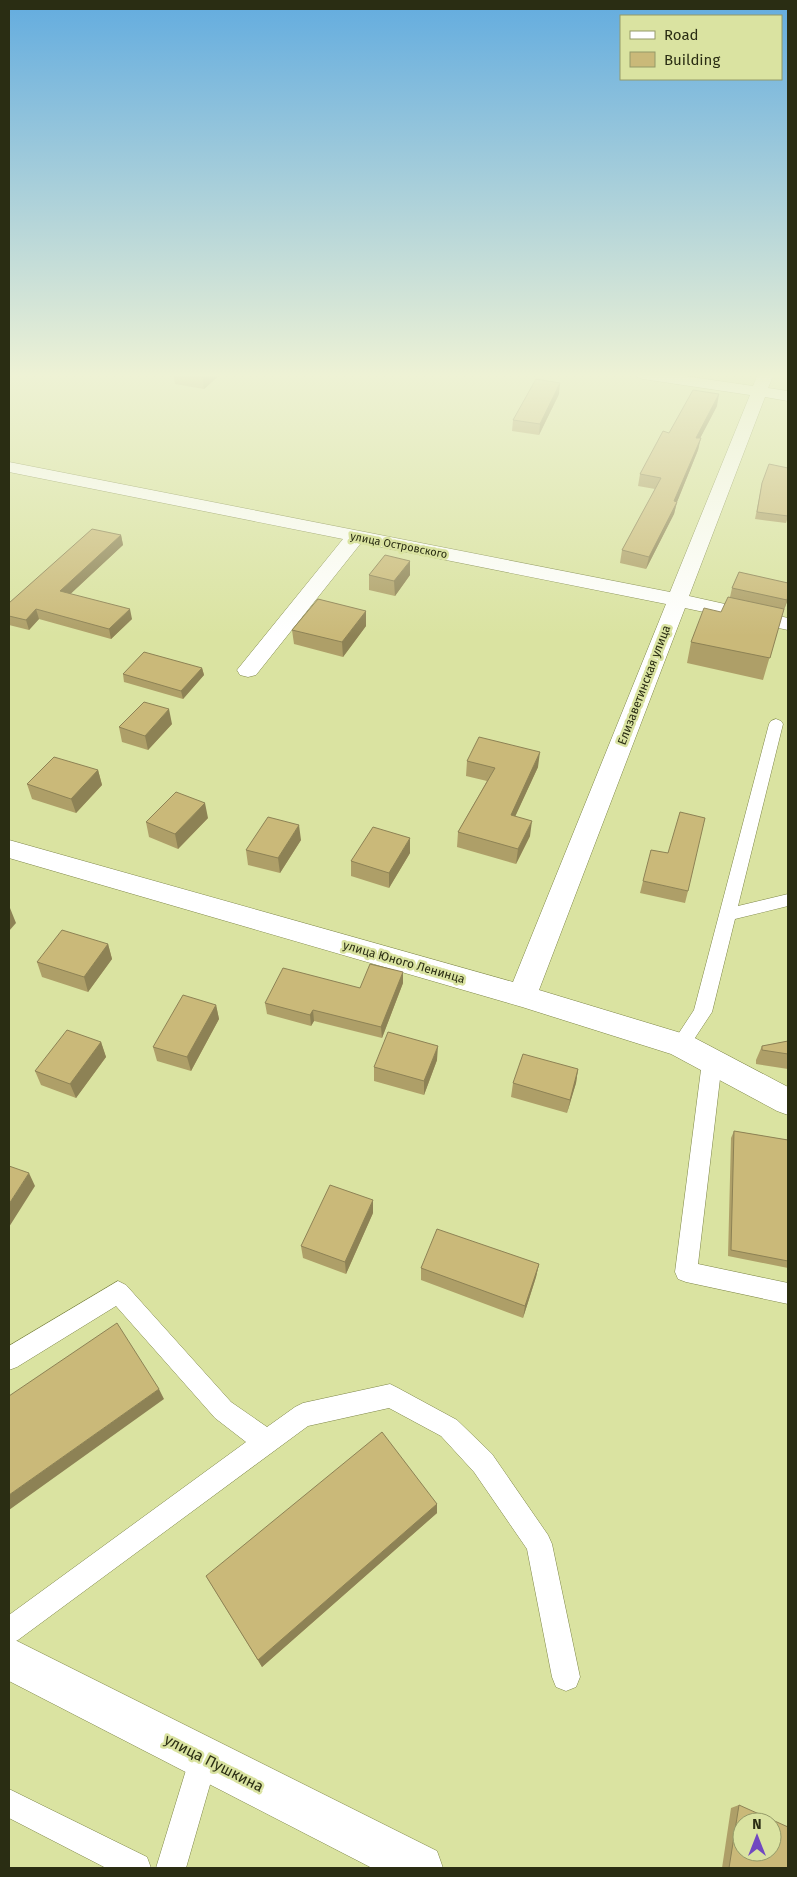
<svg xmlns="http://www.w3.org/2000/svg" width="797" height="1877" viewBox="0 0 797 1877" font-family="'Fira Sans',sans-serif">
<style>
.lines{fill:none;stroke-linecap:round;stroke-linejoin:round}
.service-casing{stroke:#7e8648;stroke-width:1}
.minor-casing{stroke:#7e8648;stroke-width:1}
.service{fill:#fff;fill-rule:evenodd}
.minor{fill:#fff;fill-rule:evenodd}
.wall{fill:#ae9f68}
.shaded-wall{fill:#8d8255}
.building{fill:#cab979;stroke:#8d8255;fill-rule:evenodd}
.labels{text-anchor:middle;stroke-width:5;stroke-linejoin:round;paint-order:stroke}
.far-street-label{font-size:11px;fill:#2a2d13;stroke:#dae3a1}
.street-label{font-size:12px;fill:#2a2d13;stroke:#dae3a1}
.near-street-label{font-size:15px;fill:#2a2d13;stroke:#dae3a1}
</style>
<rect width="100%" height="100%" fill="#dae3a1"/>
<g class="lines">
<g class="service-casing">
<path id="service" d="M 776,719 L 781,721 L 783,724 L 738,906 L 788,894 L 788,906 L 735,919 L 712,1012 L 687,1050 L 680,1053 L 673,1050 L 671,1045 L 694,1010 L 769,724 L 771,721 Z
M 712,1054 L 719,1056 L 722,1062 L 698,1264 L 788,1283 L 788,1304 L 686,1282 L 678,1279 L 675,1272 L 702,1062 L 705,1056 Z
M 118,1281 L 126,1285 L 231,1402 L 267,1427 L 295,1407 L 303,1403 L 390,1384 L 398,1388 L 457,1420 L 492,1454 L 548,1535 L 552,1544 L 580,1677 L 576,1687 L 566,1691 L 556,1687 L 552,1677 L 527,1549 L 474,1472 L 441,1436 L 389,1408 L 308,1426 L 18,1640 L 9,1644 L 9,1615 L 246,1442 L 215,1418 L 116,1306 L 17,1367 L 9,1370 L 9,1346 Z
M 204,1743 L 214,1747 L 218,1757 L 186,1868 L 156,1868 L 190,1757 L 194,1747 Z
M 9,1789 L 147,1857 L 151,1868 L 106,1868 L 9,1818 Z"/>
</g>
<g class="minor-casing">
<path id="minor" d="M 635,374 L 671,374 L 753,386 L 758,374 L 774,374 L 768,388 L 788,391 L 788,401 L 765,397 L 689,596 L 788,618 L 788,630 L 685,608 L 539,990 L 691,1036 L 788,1087 L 788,1115 L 777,1111 L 671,1054 L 522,1007 L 9,858 L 9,840 L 513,982 L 666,604 L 361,543 L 256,675 L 248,677 L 240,675 L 237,670 L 343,539 L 9,472 L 9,462 L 670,592 L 750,395 L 643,379 L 637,377 Z
M 9,1637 L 437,1851 L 443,1868 L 372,1868 L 9,1681 Z"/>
</g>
<use href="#service" class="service"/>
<use href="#minor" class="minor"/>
</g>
<path class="wall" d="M 173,374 L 221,374 L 204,389 L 175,384 Z
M 559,394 L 539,435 L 512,431 L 513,420 Z
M 717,406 L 700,438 L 698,450 L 677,502 L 674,514 L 646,569 L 620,563 L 622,550 L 655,489 L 638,486 L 640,474 L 669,433 Z
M 762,483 L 788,516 L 786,523 L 755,519 Z
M 121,535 L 123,545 L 70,594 L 132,619 L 111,639 L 39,619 L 29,630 L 9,625 L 9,603 Z
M 369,575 L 410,575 L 395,596 L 369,590 Z
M 732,588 L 788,599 L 782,615 L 763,680 L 687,663 L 691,642 L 721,612 L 730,597 Z
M 366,611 L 366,626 L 343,657 L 294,644 L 292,630 Z
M 202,668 L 204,675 L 183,699 L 124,682 L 123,674 Z
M 172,724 L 148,750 L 122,742 L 119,727 Z
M 467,761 L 538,767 L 515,816 L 530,836 L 516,864 L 457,847 L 458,832 L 487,781 L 466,776 Z
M 98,770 L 102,785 L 76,813 L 32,799 L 27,784 Z
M 208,818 L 178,849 L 149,837 L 146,822 Z
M 301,840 L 280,873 L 248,865 L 246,850 Z
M 410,853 L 389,888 L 351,876 L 351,861 Z
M 643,881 L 688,891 L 685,903 L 640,893 Z
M 108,944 L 112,959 L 88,992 L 42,977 L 37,962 Z
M 403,972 L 403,983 L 382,1038 L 314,1021 L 311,1026 L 267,1014 L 265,1003 L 360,988 Z
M 216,1005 L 219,1019 L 191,1071 L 157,1061 L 153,1047 Z
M 788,1041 L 788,1069 L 756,1064 L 756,1060 L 762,1046 Z
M 101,1042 L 106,1057 L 76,1098 L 41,1085 L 35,1071 Z
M 437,1060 L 424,1095 L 374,1081 L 374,1067 Z
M 578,1069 L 576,1083 L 567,1113 L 511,1097 L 513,1083 Z
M 734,1131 L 788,1140 L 788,1268 L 728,1256 L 731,1138 Z
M 373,1213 L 346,1274 L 303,1258 L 301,1246 Z
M 539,1264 L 536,1277 L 523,1318 L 421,1280 L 421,1268 Z
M 437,1504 L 437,1513 L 262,1667 L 206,1576 Z
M 739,1805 L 788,1868 L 722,1868 L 731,1808 Z"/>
<path class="shaded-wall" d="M 202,374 L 221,374 L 204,389 Z
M 560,383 L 559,394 L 539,435 L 540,424 Z
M 719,394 L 717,406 L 694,450 L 696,438 Z
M 701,438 L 698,450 L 677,502 L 674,514 L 646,569 L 649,557 L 674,501 Z
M 121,535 L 123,545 L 63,601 L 60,591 Z
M 410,561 L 410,575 L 395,596 L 394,581 Z
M 788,596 L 788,599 L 782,615 L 787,600 Z
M 36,609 L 39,619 L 29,630 L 26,620 Z
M 130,609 L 132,619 L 111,639 L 109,629 Z
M 366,611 L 366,626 L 343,657 L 342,642 Z
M 202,668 L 204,675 L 183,699 L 181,691 Z
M 169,709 L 172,724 L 148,750 L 145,736 Z
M 540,752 L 538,767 L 509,830 L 511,815 Z
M 98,770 L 102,785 L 76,813 L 71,799 Z
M 205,803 L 208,818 L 178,849 L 175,834 Z
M 532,821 L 530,836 L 516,864 L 518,849 Z
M 299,825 L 301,840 L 280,873 L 278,858 Z
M 410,838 L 410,853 L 389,888 L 389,873 Z
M 10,908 L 16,923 L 9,931 L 9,910 Z
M 108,944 L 112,959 L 88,992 L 84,977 Z
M 403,972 L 403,983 L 382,1038 L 381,1027 Z
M 216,1005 L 219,1019 L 191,1071 L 187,1057 Z
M 313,1010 L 314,1021 L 311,1026 L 310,1015 Z
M 101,1042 L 106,1057 L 76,1098 L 70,1084 Z
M 438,1046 L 437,1060 L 424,1095 L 424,1081 Z
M 578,1069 L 576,1083 L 567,1113 L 570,1100 Z
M 29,1173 L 35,1186 L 9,1227 L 9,1204 Z
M 373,1200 L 373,1213 L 346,1274 L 345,1262 Z
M 539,1264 L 536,1277 L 523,1318 L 525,1306 Z
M 159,1389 L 164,1399 L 9,1510 L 9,1495 Z
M 437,1504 L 437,1513 L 262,1667 L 258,1660 Z"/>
<path class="building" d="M 536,379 L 560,383 L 540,424 L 513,420 Z
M 693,390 L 719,394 L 696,438 L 701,438 L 674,501 L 677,502 L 649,557 L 622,550 L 661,478 L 640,474 L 663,431 L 669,433 Z
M 769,464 L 788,468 L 788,516 L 757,512 L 762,483 Z
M 92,529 L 121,535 L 60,591 L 130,609 L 109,629 L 36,609 L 26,620 L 9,616 L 9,603 Z
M 385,555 L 410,561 L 394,581 L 369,575 Z
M 739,572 L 788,583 L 788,596 L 787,600 L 732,588 Z
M 728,597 L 784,609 L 770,658 L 691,642 L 704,608 L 721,612 Z
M 318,599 L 366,611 L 342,642 L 292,630 Z
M 144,652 L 202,668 L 181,691 L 123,674 Z
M 144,702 L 169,709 L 145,736 L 119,727 Z
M 479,737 L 540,752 L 511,815 L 532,821 L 518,849 L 458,832 L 495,768 L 467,761 Z
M 54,757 L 98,770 L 71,799 L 27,784 Z
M 176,792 L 205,803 L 175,834 L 146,822 Z
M 680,812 L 705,818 L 688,891 L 643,881 L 651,850 L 668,853 Z
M 268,817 L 299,825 L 278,858 L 246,850 Z
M 373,827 L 410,838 L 389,873 L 351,861 Z
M 62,930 L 108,944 L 84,977 L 37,962 Z
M 370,964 L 403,972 L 381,1027 L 313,1010 L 310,1015 L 265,1003 L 283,968 L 360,988 Z
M 183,995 L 216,1005 L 187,1057 L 153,1047 Z
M 67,1030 L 101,1042 L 70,1084 L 35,1071 Z
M 388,1032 L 438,1046 L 424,1081 L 374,1067 Z
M 788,1041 L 788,1054 L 762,1050 L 762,1046 Z
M 523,1054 L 578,1069 L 570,1100 L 513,1083 Z
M 734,1131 L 788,1140 L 788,1261 L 731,1250 Z
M 9,1166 L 29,1173 L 9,1204 Z
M 330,1185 L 373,1200 L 345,1262 L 301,1246 Z
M 437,1229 L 539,1264 L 525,1306 L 421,1268 Z
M 117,1323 L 159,1389 L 9,1495 L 9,1396 Z
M 382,1432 L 437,1504 L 258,1660 L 206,1576 Z
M 739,1805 L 788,1827 L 788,1868 L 729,1868 ZM 742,1822 L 772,1822 L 772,1852 L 742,1852 Z"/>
<linearGradient id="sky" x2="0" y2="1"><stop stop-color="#63acdf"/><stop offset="0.59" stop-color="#eef2d5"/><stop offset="1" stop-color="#eef2d5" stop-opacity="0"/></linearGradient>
<rect width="797" height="636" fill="url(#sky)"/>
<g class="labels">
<g class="far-street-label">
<text transform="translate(399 545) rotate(11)" y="4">улица Островского</text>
</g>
<g class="street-label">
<text transform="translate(644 685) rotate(-69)" y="4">Елизаветинская улица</text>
<text transform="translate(404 962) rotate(16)" y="4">улица Юного Ленинца</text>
</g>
<g class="near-street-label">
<text transform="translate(214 1763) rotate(27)" y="5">улица Пушкина</text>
</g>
</g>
<rect width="797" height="1877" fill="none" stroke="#2a2d13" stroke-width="20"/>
<rect x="620" y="15" width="162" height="65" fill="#dae3a1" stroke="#949a68"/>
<rect x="630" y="31" width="25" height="8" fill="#ffffff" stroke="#949a68"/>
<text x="664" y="40" font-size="15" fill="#2a2d13">Road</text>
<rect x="630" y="52" width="25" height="15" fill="#cab979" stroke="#949a68"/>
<text x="664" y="65" font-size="15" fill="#2a2d13">Building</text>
<g transform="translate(757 1837)"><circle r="24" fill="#dae3a1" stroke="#949a68"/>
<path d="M0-4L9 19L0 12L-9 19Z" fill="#7149c1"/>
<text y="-8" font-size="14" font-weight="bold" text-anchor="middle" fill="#2a2d13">N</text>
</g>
</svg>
